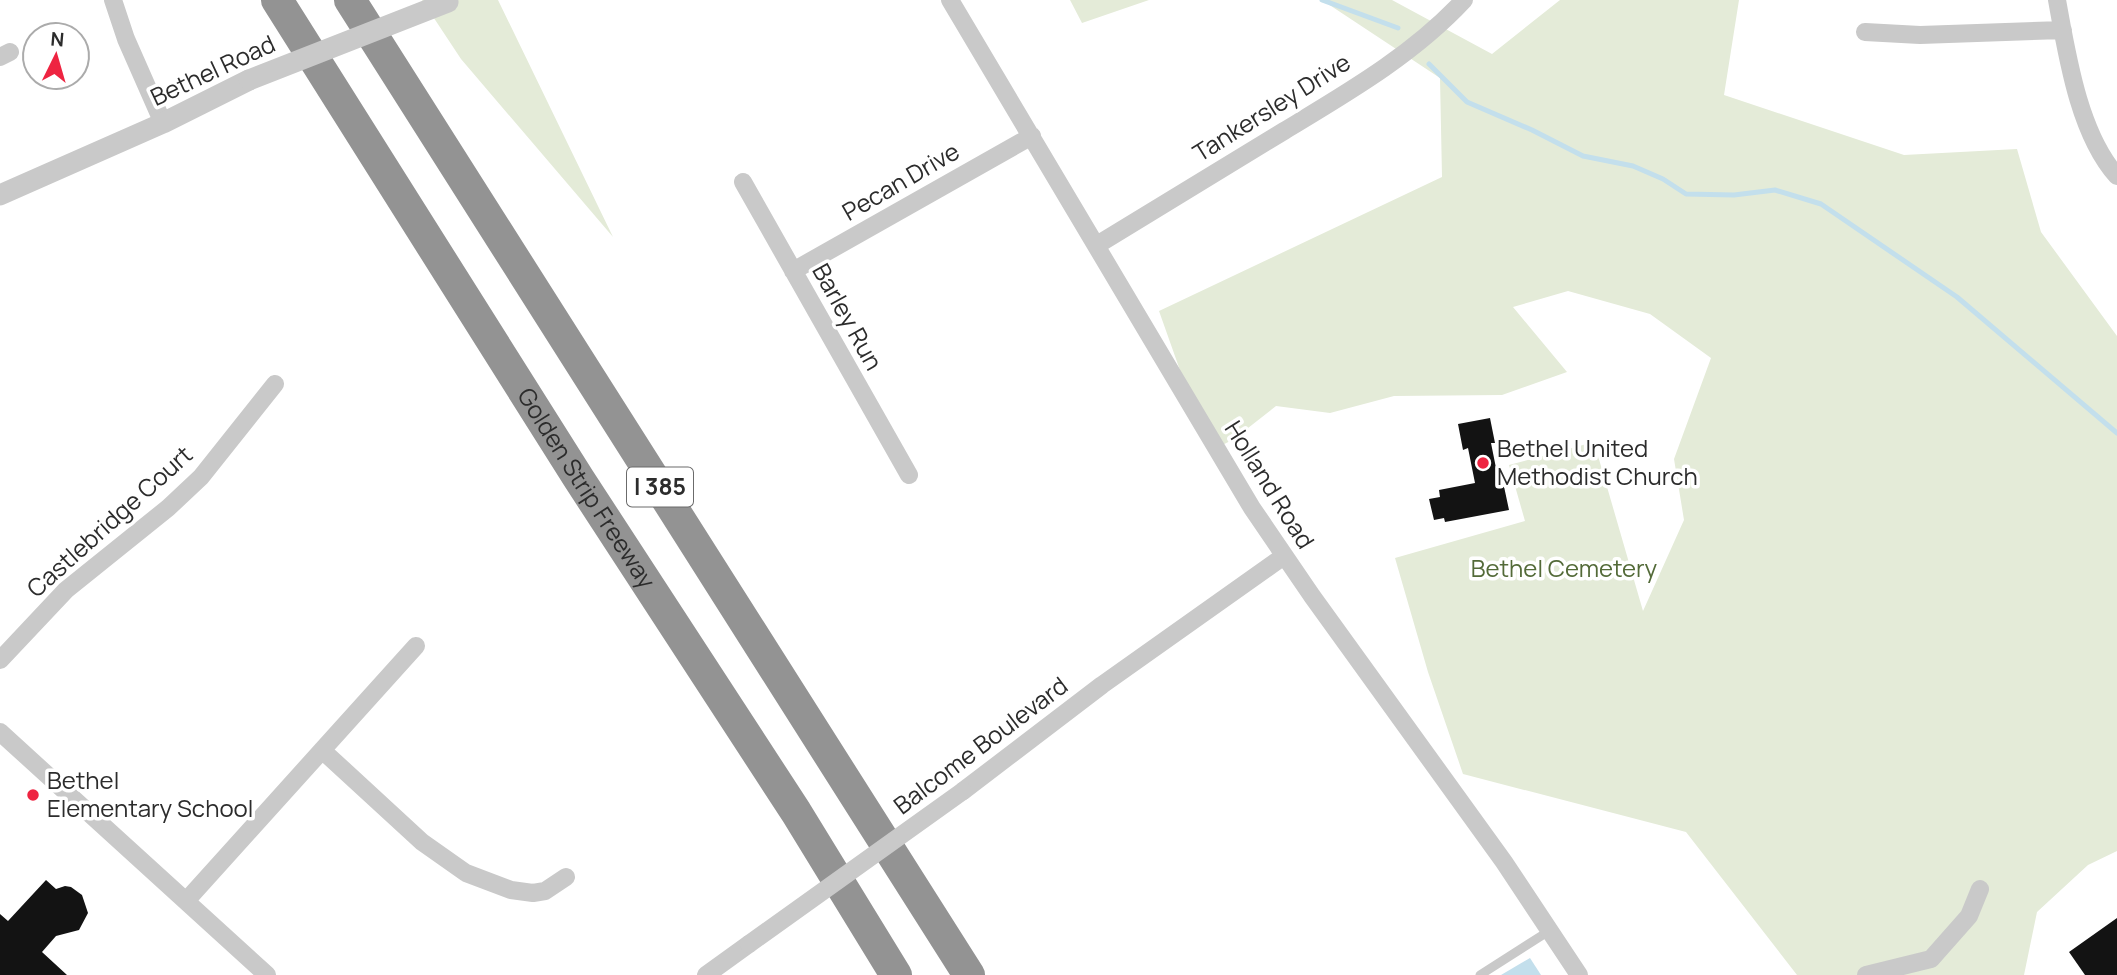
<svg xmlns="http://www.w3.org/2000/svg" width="2117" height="975" viewBox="0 0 2117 975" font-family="Manrope,sans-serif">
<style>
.green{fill:#e4ebd8}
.water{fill:#c3dfec}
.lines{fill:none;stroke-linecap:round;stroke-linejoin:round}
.stream{stroke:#c3dfec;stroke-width:5}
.building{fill:#131313}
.service{stroke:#c9c9c9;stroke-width:9}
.minor{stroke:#c9c9c9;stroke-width:18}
.tertiary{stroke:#c9c9c9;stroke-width:21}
.motorway{stroke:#939393;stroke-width:32}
.minor-bridge{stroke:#c9c9c9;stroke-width:18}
.tertiary-bridge{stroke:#c9c9c9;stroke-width:21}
.poi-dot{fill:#ee2441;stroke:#fff;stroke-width:2.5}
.labels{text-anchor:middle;stroke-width:7;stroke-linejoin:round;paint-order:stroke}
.shield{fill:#fff;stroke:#6b6b6b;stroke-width:2}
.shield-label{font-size:23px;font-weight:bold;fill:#2c2c2c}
.street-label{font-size:24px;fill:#2c2c2c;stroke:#fff}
.poi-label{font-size:24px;fill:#2c2c2c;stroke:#fff;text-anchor:start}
.park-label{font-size:24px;fill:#536a38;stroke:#fff}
</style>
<rect width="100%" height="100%" fill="#fff"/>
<path class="green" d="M 422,0 L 498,0 L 613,237 L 461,59 Z
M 1070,0 L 1149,0 L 1082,23 Z
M 1322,0 L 1392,0 L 1492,54 L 1560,0 L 1739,0 L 1724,95 L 1904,155 L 2017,149 L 2041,232 L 2117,336 L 2117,851 L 2088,865 L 2037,912 L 2024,975 L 1797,975 L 1686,832 L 1463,774 L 1428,672 L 1395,558 L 1525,521 L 1509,465 L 1594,442 L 1643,611 L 1684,520 L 1674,459 L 1711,358 L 1650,314 L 1568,291 L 1513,307 L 1567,372 L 1502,395 L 1394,396 L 1330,413 L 1276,406 L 1234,439 L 1209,452 L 1159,311 L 1442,177 L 1440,78 Z"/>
<path class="water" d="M 1530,958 L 1541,975 L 1501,975 Z"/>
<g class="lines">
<path class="stream" d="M 1322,0 L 1398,28
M 1429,64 L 1467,102 L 1532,130 L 1583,156 L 1633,166 L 1663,179 L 1686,194 L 1734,195 L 1775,190 L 1821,204 L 1957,297 L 2117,433"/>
</g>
<path class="building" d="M 1490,418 L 1495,443 L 1491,443 L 1498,478 L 1502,477 L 1509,510 L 1445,522 L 1444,518 L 1434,520 L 1429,499 L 1440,497 L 1439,490 L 1475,483 L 1468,448 L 1463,450 L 1458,424 Z
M 46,880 L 56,889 L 65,886 L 71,887 L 82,895 L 88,913 L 79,930 L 56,936 L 42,952 L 67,975 L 0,975 L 0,914 L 8,921 Z
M 2117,918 L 2117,975 L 2085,975 L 2069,952 Z"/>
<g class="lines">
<path class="service" d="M 1480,975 L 1549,931"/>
<path class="minor" d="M 113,0 L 126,39 L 163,123
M 950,0 L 1252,508 L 1312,596 L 1504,862 L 1579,975
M 2057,0 C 2067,55 2079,134 2117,176
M 1865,32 L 1920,35 L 2063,30
M 0,57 L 10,52
M 743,182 L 909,475
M 1097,245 C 1159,207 1221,169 1284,131 C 1347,93 1413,55 1464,0
M 793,271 L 1032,136
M 0,660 L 66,590 L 168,508 L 201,477 L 275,384
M 0,732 L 267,975
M 322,750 L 422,842 L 466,873 L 511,890 L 533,893 L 545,891 L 566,877
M 963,791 L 1102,685 L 1284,556
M 186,901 L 416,646
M 706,975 L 749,944
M 1866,975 L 1931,959 L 1969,916 L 1980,889"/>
<path class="tertiary" d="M 0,195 L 163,123 L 249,80"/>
<g class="motorway">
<path id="s1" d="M 277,0 L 579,479 L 796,812 L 896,975"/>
<path d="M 350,0 L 969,975"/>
</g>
<path class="minor-bridge" d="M 749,944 L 963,791"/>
<path class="tertiary-bridge" d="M 249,80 L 448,2"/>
</g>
<g class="poi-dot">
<circle cx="1483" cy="463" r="7"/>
<circle cx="33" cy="795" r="7"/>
</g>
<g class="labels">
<rect class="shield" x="627" y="467.5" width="66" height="39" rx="5"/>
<g class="shield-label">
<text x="660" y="495">I 385</text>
</g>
<g class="street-label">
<text transform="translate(213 71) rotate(-25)" y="8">Bethel Road</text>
<text transform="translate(1272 108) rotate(-32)" y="8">Tankersley Drive</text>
<text transform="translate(901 182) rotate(-30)" y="8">Pecan Drive</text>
<text transform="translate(847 317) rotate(61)" y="8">Barley Run</text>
<text transform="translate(1269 485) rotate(58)" y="8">Holland Road</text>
<text dy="8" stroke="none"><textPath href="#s1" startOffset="578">Golden Strip Freeway</textPath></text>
<text transform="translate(110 522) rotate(-42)" y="8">Castlebridge Court</text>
<text transform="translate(981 746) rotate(-37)" y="8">Balcome Boulevard</text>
</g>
<g class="poi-label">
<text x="1497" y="457">Bethel United<tspan x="1497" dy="28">Methodist Church</tspan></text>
<text x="47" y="789">Bethel<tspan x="47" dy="28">Elementary School</tspan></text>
</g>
<g class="park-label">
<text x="1564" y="577">Bethel Cemetery</text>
</g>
</g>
<g transform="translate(56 56) rotate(5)"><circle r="33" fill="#ffffff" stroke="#ababab" stroke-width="2"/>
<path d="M0-5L12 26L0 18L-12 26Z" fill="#ee2441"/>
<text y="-10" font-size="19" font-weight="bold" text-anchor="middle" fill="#2c2c2c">N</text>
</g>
</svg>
